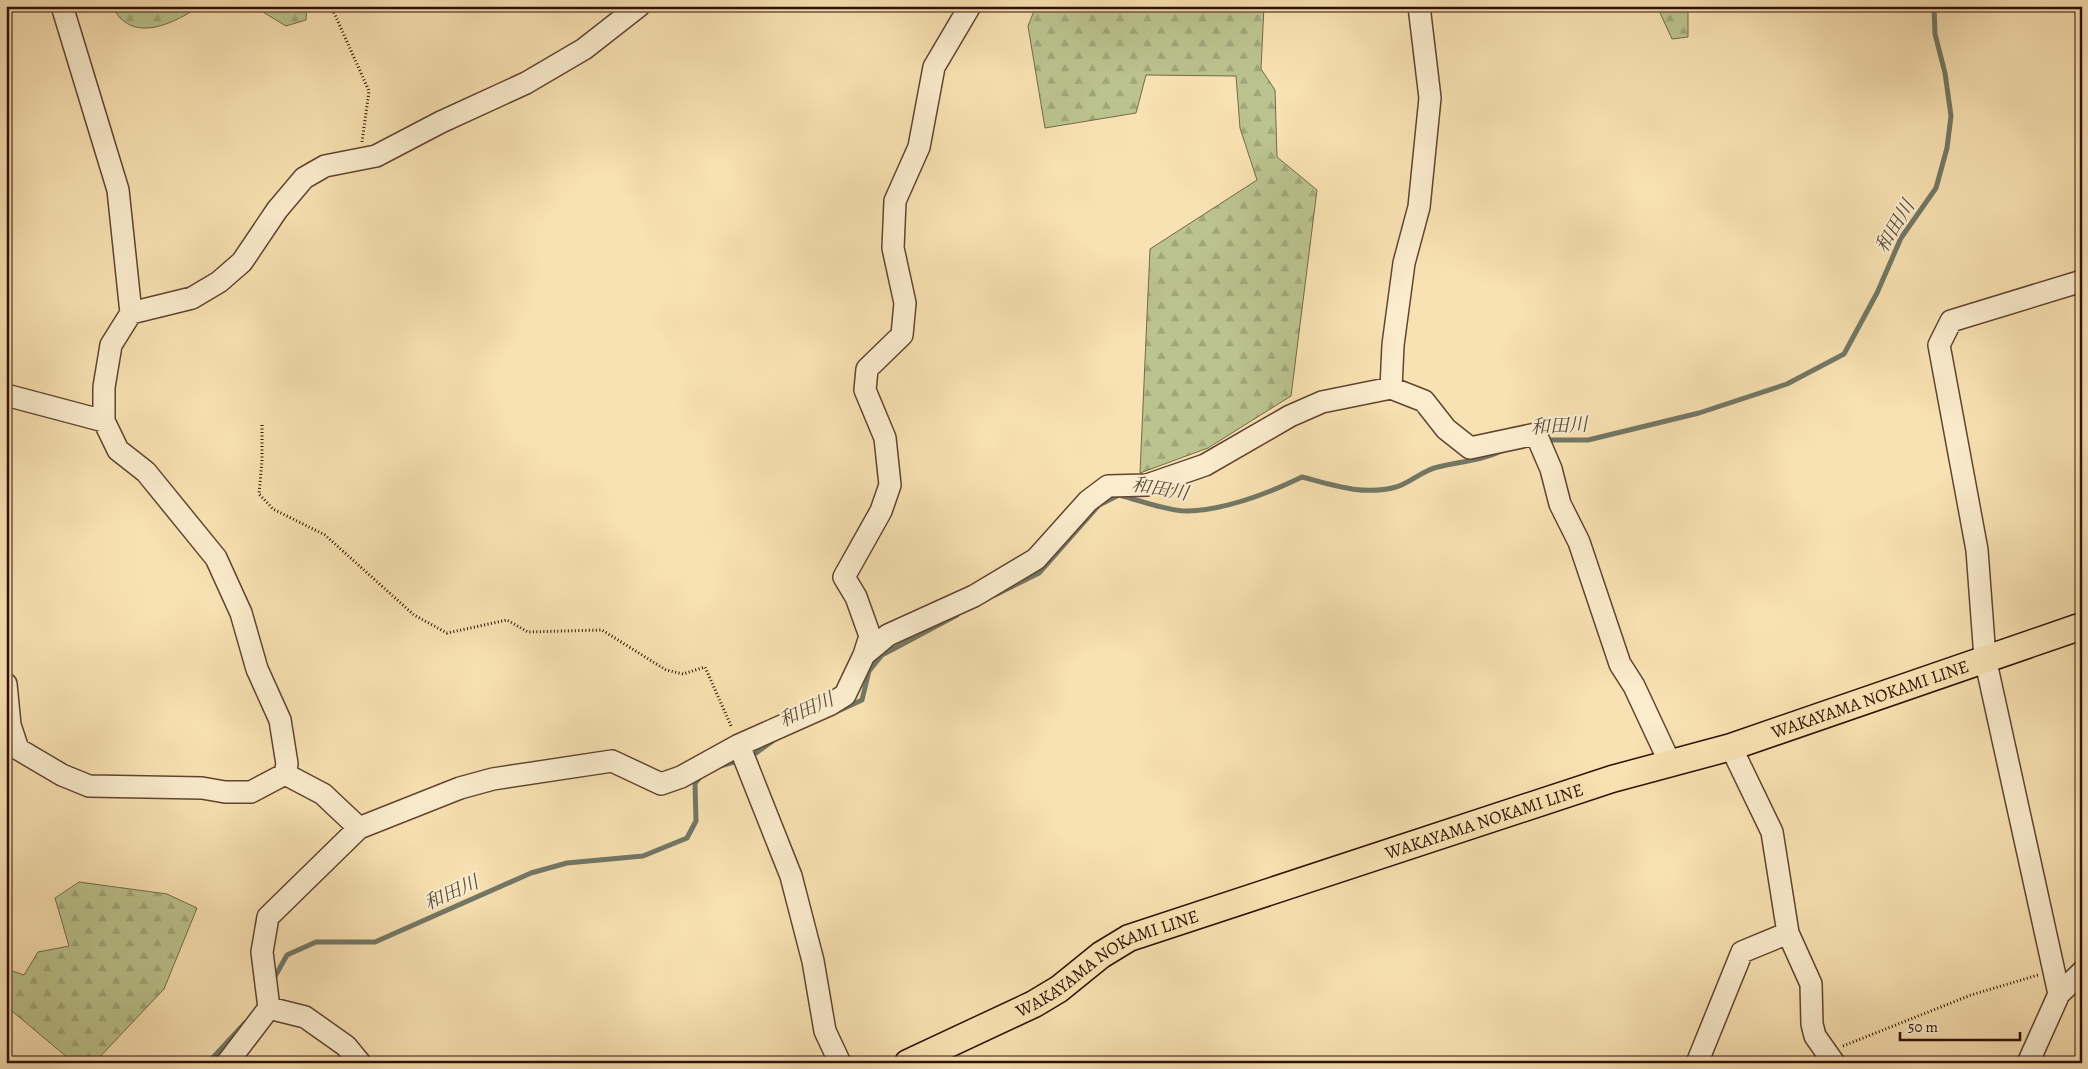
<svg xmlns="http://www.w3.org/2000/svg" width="2088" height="1069" viewBox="0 0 2088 1069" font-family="Alegreya,'Noto Serif JP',serif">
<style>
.forest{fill:url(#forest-firs);stroke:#756949}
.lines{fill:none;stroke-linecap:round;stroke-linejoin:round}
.stream{stroke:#727866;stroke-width:5}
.minor-casing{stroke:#614430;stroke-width:24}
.major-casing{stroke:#2f0f04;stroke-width:29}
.path{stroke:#2f0f04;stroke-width:3;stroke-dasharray:1 2.5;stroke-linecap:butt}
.minor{stroke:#faeccd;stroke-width:21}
.major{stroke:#f8e1b2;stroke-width:26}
.labels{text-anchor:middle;stroke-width:4;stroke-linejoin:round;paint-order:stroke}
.street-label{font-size:18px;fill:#2f0f04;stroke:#faeccd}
.water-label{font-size:19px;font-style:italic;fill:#564c3d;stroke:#faeccd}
</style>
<defs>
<pattern id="forest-firs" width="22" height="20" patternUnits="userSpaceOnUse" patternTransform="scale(1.25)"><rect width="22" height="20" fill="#bbc38e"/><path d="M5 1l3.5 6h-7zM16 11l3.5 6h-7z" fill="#a1a679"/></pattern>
</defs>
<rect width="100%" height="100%" fill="#f8e1b2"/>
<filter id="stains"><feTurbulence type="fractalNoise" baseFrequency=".004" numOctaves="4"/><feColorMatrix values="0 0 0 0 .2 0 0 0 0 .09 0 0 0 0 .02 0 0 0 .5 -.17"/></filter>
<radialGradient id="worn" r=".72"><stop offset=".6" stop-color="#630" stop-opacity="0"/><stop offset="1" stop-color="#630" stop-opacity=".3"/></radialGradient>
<path class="forest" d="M 112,6 L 200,6 C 173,24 131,45 112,6 Z
M 261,6 L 307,6 L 306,20 L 286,26 L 263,12 Z
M 1036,6 L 1264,6 L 1261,69 L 1275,90 L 1277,157 L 1317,190 L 1291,396 L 1208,448 L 1140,473 L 1150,249 L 1257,180 L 1240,128 L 1236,76 L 1146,75 L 1136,113 L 1045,128 L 1028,26 Z
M 1657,6 L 1688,6 L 1688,37 L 1672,39 Z
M 79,882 L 167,894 L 197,908 L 164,989 L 94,1063 L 74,1063 L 6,1006 L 6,969 L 24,975 L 38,952 L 69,946 L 55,898 Z"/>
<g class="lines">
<path class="stream" d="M 1544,440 L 1588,440 L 1699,413 L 1787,384 L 1844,354 L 1877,293 L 1901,238 L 1936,188 L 1947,148 L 1951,116 L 1945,73 L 1935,34 L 1934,6
M 995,595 L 1039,573 L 1099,505 L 1119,495 C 1139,500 1167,511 1187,511 C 1226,510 1267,494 1302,477 C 1332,485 1364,496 1396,487 C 1410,483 1423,470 1438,467 C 1463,461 1480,461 1504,450
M 836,712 L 862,700 L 869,671 L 882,655 L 957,615
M 749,758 L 774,740
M 720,766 L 741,760
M 273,980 L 287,955 L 316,942 L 375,942 L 531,873 L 567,863 L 643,856 L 687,838 L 696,821 L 695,783 L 702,775
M 208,1063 L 245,1023"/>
<g class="minor-casing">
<path id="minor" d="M 131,313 L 192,298 L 219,282 L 242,262 L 277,210 L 304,178 L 325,166 L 376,156 L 441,122 L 526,83 L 584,49 L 639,6
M 1391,388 L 1393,345 L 1404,263 L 1419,207 L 1430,98 L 1419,6
M 6,395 L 104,421
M 864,655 L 888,635 L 974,596 L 1036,559 L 1088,501 L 1108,486 L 1147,485 L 1205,465 L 1290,416 L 1322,402 L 1391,388 L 1424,401 L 1446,429 L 1470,448 L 1536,434 L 1551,469 L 1560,504 L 1579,542 L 1620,664 L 1634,686 L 1670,763
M 6,684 L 10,725 L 18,749 L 62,775 L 89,786 L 202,788 L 225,792 L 251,792 L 285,774 L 287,764 L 280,720 L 257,669 L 241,613 L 216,558 L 146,472 L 118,450 L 104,421 L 104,387 L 111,345 L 131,313 L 118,190 L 62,6
M 739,745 L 791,876 L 813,961 L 825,1031 L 840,1063
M 1731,747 L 1772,832 L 1788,933 L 1811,984 L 1812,1024 L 1815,1036 L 1834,1063
M 285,774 L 323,794 L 359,828
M 2059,994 L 1985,658 L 1977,550 L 1939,345 L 1951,321 L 2082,281
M 269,1008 L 305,1017 L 346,1046 L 360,1063
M 227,1063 L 269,1008 L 262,952 L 268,917 L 359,828 L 460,788 L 493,779 L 612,761 L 661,784 L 681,777 L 739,745 L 829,705 L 845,695 L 864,655 L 870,636 L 856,597 L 844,577 L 881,511 L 890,485 L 885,438 L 865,390 L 867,369 L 902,335 L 905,303 L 893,248 L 895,201 L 919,147 L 934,67 L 970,6
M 1697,1063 L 1742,952 L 1788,933
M 2028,1063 L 2059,994 L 2082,972"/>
</g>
<g class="major-casing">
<g id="major">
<path id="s1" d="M 908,1063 L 1034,1004 L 1059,989 L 1101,955 L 1129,938 L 1612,779 L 1731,747 L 2082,626"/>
</g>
</g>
<path class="path" d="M 331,6 L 369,91 L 362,142
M 262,425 L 262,461 L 259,494 L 273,509 L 325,535 L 414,615 L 447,633 L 507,620 L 528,632 L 602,630 L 666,670 L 683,674 L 705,667 L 732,728
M 1843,1046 L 1971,995 L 2038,975"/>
<use href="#minor" class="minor"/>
<use href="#major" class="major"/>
</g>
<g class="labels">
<g class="street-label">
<text dy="6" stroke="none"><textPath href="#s1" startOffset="1034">WAKAYAMA NOKAMI LINE</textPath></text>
<text dy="6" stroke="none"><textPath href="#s1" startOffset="629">WAKAYAMA NOKAMI LINE</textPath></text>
<text dy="6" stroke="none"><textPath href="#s1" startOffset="224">WAKAYAMA NOKAMI LINE</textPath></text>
</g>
<g class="water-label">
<text transform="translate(1894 226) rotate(-59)" y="7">和田川</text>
<text transform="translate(1559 425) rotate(-3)" y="7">和田川</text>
<text transform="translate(1160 488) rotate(10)" y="7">和田川</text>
<text transform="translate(806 709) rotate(-24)" y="7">和田川</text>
<text transform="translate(451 892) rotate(-24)" y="7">和田川</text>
</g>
</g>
<rect width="2088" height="1069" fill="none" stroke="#f8e1b2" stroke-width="25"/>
<rect x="8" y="8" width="2073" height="1054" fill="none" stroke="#2f0f04" stroke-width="2.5"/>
<rect x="12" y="12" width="2063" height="1044" fill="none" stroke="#2f0f04"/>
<path d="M1900 1032v8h120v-8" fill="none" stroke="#2f0f04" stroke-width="2.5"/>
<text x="1908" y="1032" font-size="15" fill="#2f0f04" stroke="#faeccd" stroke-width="4" paint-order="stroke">50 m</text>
<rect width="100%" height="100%" filter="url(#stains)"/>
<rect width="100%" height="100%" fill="url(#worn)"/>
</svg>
